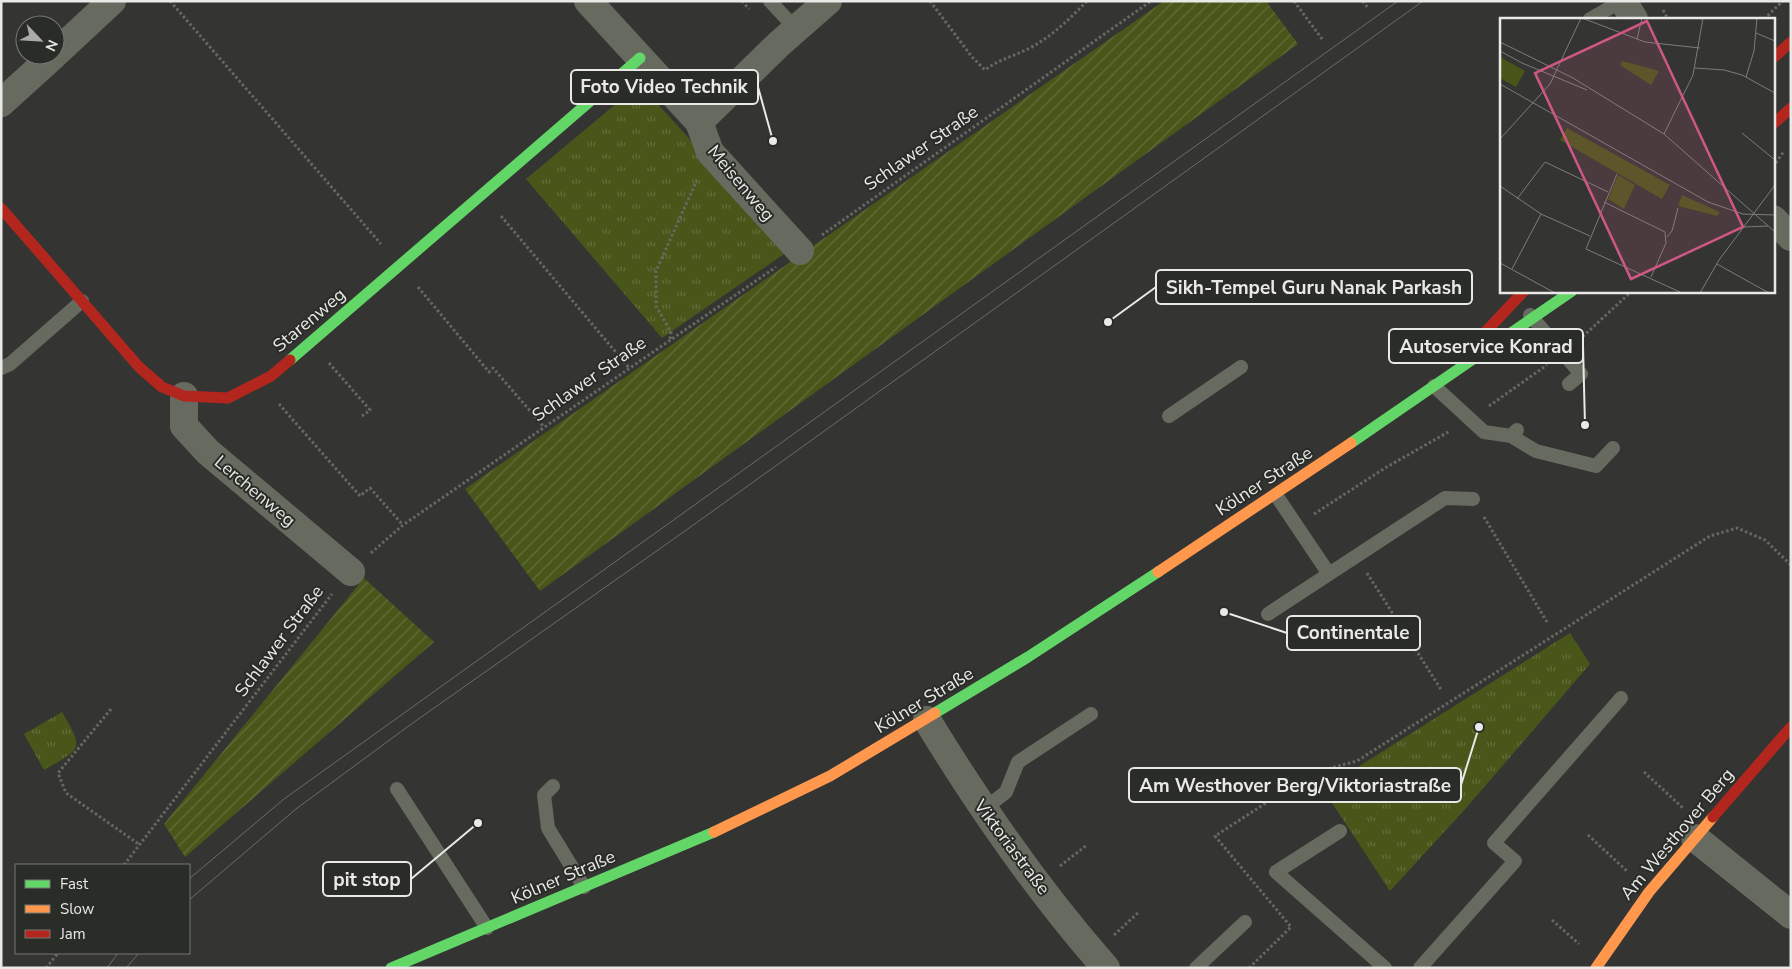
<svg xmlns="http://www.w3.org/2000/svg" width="1792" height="969" viewBox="0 0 1792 969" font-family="'Nunito Sans',sans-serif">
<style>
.park{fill:url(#park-tufts)}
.garden{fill:url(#garden-furrows)}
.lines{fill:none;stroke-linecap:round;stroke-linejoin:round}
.path{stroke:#666861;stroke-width:3;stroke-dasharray:2.5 2.5;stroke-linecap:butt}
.lane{stroke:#676b5f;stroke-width:14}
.street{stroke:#676b5f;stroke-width:28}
.fast{stroke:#63d668;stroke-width:11}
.slow{stroke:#ff974d;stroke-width:11}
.jam{stroke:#b3261e;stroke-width:11}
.tram{stroke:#6b6c66;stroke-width:1}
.labels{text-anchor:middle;stroke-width:4;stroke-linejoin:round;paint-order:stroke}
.street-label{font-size:18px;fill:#e9eae7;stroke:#2a2c27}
.inset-road{fill:none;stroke:#7c7d7a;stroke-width:1}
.view{fill:#ce5785;fill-opacity:0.15;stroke:#ce5785;stroke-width:2.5}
.inset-edge{fill:none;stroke:#e9eae7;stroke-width:2.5}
.leader{fill:none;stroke:#e9eae7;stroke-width:2}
.callout-dot{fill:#e9eae7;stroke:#2a2c27;stroke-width:2}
.callout{fill:#2a2c27;stroke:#e9eae7;stroke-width:2}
.callout-label{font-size:19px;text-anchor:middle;font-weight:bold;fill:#e9eae7}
</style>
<defs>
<pattern id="park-tufts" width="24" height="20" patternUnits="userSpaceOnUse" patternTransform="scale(1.25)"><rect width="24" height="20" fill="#49561a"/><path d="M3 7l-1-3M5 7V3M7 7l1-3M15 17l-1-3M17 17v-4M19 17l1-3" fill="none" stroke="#636e3b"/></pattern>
<pattern id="garden-furrows" width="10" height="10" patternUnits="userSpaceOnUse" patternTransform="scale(1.25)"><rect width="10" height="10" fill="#49561a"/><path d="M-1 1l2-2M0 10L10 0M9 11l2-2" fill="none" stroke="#636e3b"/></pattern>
</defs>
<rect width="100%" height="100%" fill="#343532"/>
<path class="park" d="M 623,98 L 653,99 L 785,243 L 784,254 L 662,338 L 526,179 Z
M 1570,633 L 1590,664 L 1467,807 L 1390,891 L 1323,789 Z
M 62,712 C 85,751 81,748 44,770 L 24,734 Z"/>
<path class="garden" d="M 1164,1 L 1266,1 L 1298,44 L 540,591 L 465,489 Z
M 364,578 L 434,642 L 185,857 L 164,824 Z"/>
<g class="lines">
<path class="path" d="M 170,1 L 381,244
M 742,1 L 749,9
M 930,1 L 972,57 L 985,70 C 998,60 1011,57 1026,50 C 1049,39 1070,19 1087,1
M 1294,1 L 1322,39
M 1363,1 L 1367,7
M 1663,10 L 1668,19
M 1764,19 L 1783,1
M 1773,167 L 1784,151
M 501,216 L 630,369
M 822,235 L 1151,1
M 418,287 L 489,372 L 493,368 L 544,427
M 670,339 L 671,332 L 656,306 L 656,271 L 697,180
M 1579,340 L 1632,291
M 329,363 L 370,410 L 362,416
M 279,404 L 360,496 L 370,488 L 403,525
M 1489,406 L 1547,365
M 1314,514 L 1385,468 L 1450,431
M 1484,517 L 1547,622
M 371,553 L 403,525 L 776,267
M 1367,573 L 1442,691
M 111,709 L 58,773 L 66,793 L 140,845
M 1644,772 L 1683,808
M 1588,835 L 1628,872
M 124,865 L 332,594
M 1060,866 L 1087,845
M 1552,920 L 1579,944
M 1114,935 L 1139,912
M 46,968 L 58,953
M 1249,968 L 1291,927 L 1215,836 L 1312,773 L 1357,761 L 1710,536 L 1737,528 L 1765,540 L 1791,565"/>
<path class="lane" d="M 770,1 L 796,29
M 1590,19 L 1622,1
M 1530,315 L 1581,374 L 1569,384
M 1,368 L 10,364 L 82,301
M 1434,386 L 1484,432 L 1511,436 L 1517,430
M 1169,416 L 1241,367
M 1511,436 L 1536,451 L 1596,466 L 1613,448
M 1276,495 L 1329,574
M 1268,614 L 1445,498 L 1473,499
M 553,786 L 544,795 L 548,828 L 584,887
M 397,789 L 487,928
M 983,810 L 1006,792 L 1018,762 L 1091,714
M 1340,831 L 1276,872 L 1385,968
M 1196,968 L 1245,922
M 1420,968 L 1515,861 L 1494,843 L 1621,698"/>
<path class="street" d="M 588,1 L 699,122 L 710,152 L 800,251
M 1623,1 L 1634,19
M 55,54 L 112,1
M 1,103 L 54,55
M 699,122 L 779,44 L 828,1
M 1773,219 L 1791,237
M 184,396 L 184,426 L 208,452 L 351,572
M 927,720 C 980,807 1038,891 1106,968
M 1695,838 L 1791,915"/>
<path class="fast" d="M 290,360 L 640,58
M 1351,443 L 1572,291
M 935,713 L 1028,657 L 1158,572
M 391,968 L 714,832"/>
<path class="slow" d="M 1158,572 L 1351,443
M 714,832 L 830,776 L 935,713
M 1596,968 L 1649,892 L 1713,817"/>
<path class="jam" d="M 1773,58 L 1791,42
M 1773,124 L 1791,108
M 1,208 L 139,367 L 162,387 L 184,396 L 228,398 L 271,376 L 290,360
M 1473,345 L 1524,291
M 1713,817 L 1791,727"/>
<path class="tram" d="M 189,879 L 284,799 L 1398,1
M 189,900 L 296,809 L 410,725 L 692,526 L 1423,1
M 107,968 L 118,953
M 126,968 L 139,953"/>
</g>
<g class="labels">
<g class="street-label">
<text transform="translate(921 148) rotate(-35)" y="6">Schlawer Straße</text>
<text transform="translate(741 183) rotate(50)" y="6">Meisenweg</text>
<text transform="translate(309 320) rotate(-40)" y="6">Starenweg</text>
<text transform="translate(589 379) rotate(-35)" y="6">Schlawer Straße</text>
<text transform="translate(1264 481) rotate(-33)" y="6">Kölner Straße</text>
<text transform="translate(255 491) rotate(40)" y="6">Lerchenweg</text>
<text transform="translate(279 641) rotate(-53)" y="6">Schlawer Straße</text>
<text transform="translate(924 700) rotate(-31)" y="6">Kölner Straße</text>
<text transform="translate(1677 834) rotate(-50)" y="6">Am Westhover Berg</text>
<text transform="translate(1012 847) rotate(53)" y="6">Viktoriastraße</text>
<text transform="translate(563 877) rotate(-23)" y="6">Kölner Straße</text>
</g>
</g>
<g transform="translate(1500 18)">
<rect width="275" height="275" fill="#343532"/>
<path d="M 122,43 L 145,49 L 159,53 L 151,67 L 120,47 ZM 118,157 L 135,167 L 124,191 L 108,181 Z" fill="#49561a"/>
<path d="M 0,39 L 25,53 L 16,69 L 0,60 ZM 67,110 L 170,167 L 162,181 L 60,122 ZM 182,177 L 220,194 L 217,198 L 178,188 Z" fill="#49561a"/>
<path class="inset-road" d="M 82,0 L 145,24 L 200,30M 256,15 L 275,23M 137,21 L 142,0M 0,24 L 73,60 L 164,116 L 275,214M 0,33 L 22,45 L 87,72M 195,50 L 224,52 L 242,57 L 275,75M 246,59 L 254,33 L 257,0M 0,66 L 208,184 L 243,196 L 275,197M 242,115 L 275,142M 164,116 L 193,57 L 203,0M 0,121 L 50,66 L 81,0M 117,156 L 86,231 L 182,275M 0,168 L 41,196 L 90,218M 17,181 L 45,144 L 108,174M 104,184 L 165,214 L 166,225 L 151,259M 244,209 L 268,208M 167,219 L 172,213 L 178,190M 0,245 L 55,275M 217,246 L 269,275M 12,251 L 41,196M 200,275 L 219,242 L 275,167"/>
<path class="view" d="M 147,3 L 243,209 L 131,261 L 35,55 Z"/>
<rect width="275" height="275" class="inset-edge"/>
</g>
<path class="leader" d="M773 141L758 87M1108 322L1156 287M1585 425L1583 346M1224 612L1287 633M1479 727L1461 785M478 823L411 879"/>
<g class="callout-dot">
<circle cx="773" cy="141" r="5"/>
<circle cx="1108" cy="322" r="5"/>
<circle cx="1585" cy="425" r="5"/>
<circle cx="1224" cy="612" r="5"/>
<circle cx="1479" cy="727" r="5"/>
<circle cx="478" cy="823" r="5"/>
</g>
<g class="callout">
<rect x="571" y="70" width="187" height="34" rx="5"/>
<rect x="1156" y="270" width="316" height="34" rx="5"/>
<rect x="1389" y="329" width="194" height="34" rx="5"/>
<rect x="1287" y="616" width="133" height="34" rx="5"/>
<rect x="1129" y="768" width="332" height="34" rx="5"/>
<rect x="323" y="862" width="88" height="34" rx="5"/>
</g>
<g class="callout-label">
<text x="664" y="93">Foto Video Technik</text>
<text x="1314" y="294">Sikh-Tempel Guru Nanak Parkash</text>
<text x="1486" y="353">Autoservice Konrad</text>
<text x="1353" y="639">Continentale</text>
<text x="1295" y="792">Am Westhover Berg/Viktoriastraße</text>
<text x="367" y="886">pit stop</text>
</g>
<rect width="1792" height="969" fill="none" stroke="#e9eae7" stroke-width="5"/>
<rect x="15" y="864" width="175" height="90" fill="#2a2c27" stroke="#767874"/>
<rect x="25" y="880" width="25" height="8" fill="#63d668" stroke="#767874"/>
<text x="60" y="889" font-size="15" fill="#e9eae7">Fast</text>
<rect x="25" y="905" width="25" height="8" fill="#ff974d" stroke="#767874"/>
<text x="60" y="914" font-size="15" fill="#e9eae7">Slow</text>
<rect x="25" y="930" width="25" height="8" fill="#b3261e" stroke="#767874"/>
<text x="60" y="939" font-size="15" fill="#e9eae7">Jam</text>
<g transform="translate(40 40) rotate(115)"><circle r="24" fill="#2a2c27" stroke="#767874"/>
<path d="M0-4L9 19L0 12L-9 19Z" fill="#aaaba8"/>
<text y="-8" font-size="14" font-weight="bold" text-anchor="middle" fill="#e9eae7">N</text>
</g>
</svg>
